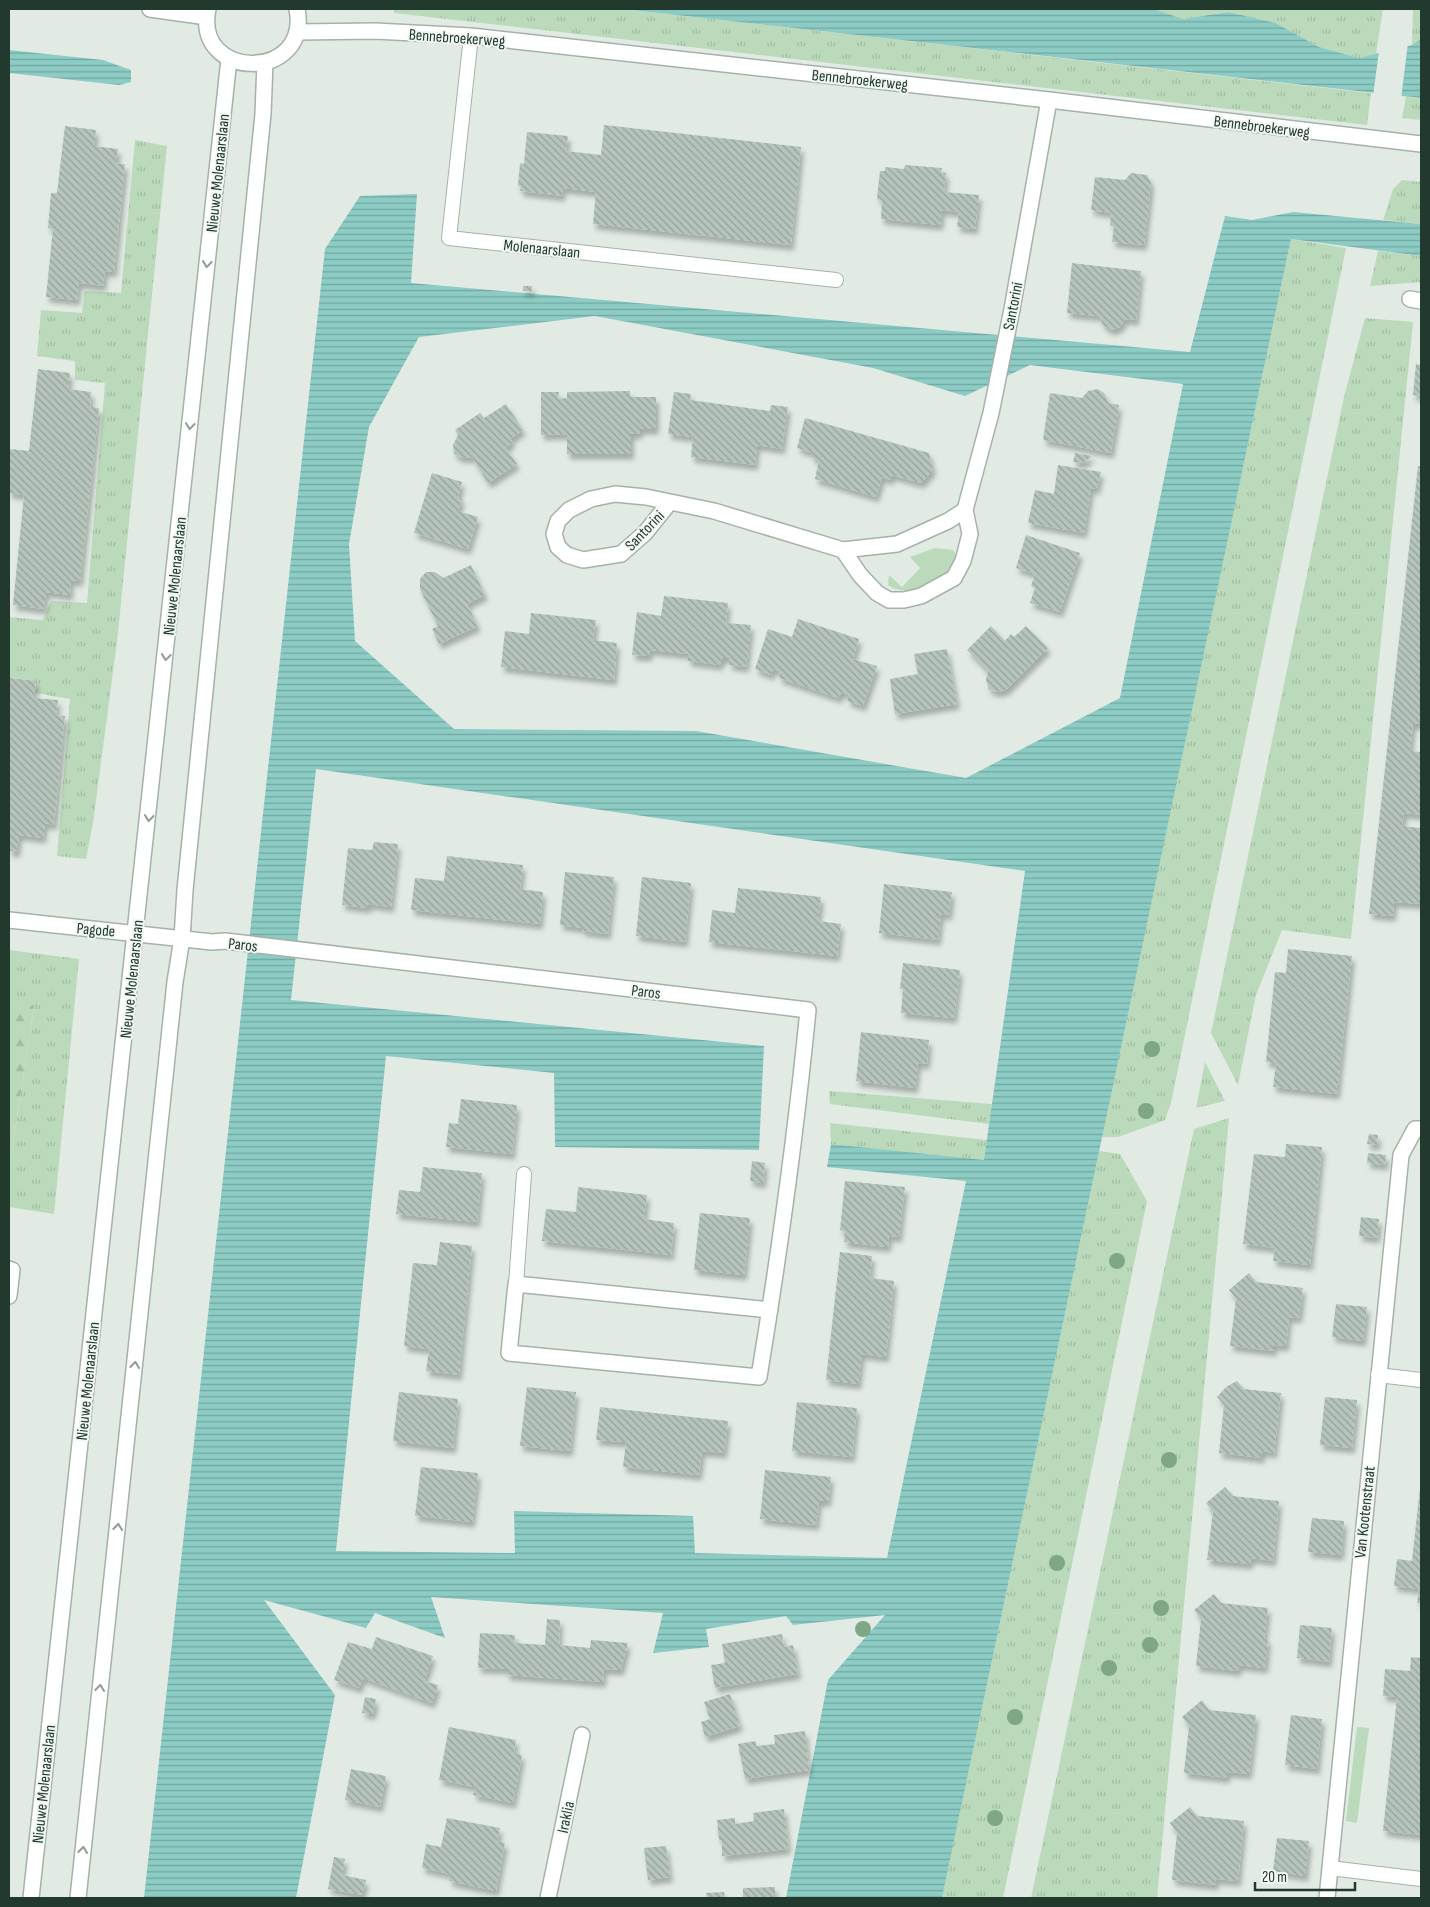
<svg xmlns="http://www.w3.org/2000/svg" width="1430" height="1907" viewBox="0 0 1430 1907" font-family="'Sofia Sans Condensed',sans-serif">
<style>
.grass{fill:url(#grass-tufts)}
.forest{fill:url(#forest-firs)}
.garden{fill:#bbdabb}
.water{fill:url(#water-rules);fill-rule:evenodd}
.pier{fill:#e1ebe4}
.building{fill:url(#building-back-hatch);filter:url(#shadow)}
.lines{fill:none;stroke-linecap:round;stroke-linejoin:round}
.service-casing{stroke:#a4b2a9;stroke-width:16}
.minor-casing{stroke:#a4b2a9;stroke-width:18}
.tertiary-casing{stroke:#a4b2a9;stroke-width:18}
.service{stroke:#fff;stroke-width:14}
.minor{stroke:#fff;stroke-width:15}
.tertiary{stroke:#fff;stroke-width:15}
.tree{fill:#7fa685}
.oneway{stroke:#909c96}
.labels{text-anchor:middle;stroke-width:4;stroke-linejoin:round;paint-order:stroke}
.street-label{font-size:16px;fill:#223a2d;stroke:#f1f7f3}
</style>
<defs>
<pattern id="grass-tufts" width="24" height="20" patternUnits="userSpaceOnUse" patternTransform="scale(1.25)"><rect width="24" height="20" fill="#bbdabb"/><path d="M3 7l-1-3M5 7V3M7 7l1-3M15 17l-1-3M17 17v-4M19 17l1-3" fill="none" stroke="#a0bca1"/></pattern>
<pattern id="forest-firs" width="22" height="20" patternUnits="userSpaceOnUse" patternTransform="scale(1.25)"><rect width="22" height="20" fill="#bbdabb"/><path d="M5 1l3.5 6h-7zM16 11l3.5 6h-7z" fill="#a0bca1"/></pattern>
<pattern id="water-rules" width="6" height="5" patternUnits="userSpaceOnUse" patternTransform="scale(1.25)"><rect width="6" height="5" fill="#8cccc5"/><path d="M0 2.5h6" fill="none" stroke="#72a7a0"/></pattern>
<pattern id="building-back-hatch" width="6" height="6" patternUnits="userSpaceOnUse" patternTransform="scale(1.25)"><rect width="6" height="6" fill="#b6c5bc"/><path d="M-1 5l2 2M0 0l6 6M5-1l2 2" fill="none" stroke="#94a199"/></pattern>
<filter id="shadow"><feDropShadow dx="3" dy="5.5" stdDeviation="2.5" flood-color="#0004"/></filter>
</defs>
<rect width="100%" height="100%" fill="#e1ebe4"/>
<path class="grass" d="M 394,9 L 623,9 L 1371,93 L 1367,125 L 394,13 Z
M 1154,9 L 1383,9 L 1376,54 L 1359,58 L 1319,47 L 1276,23 L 1228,12 L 1183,19 Z
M 1413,9 L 1421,9 L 1421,39 L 1412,45 Z
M 1406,97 L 1421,98 L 1421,120 L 1402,118 Z
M 135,140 L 167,146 L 117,642 L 93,823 L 86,859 L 57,856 L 70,699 L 35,693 L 36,681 L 9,678 L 9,617 L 43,620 L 51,601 L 87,603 L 105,383 L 75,380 L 75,361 L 37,356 L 41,310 L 82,313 L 85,291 L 121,293 Z
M 1402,180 L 1421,182 L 1421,224 L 1383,220 L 1393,189 Z
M 1291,239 L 1346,248 L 1171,1103 L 1165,1120 L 1118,1137 L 1101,1137 Z
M 1378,251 L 1421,256 L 1421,282 L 1370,286 Z
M 1365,318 L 1413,322 L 1351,939 L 1282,930 L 1256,995 L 1238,1085 L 1211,1033 L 1344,397 Z
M 9,950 L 79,959 L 54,1214 L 9,1207 L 9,1170 L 34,1007 L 9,1001 Z
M 1205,1062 L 1225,1101 L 1196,1108 Z
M 829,1091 L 992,1104 L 989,1124 L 830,1104 Z
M 1229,1118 L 1157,1898 L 1031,1898 L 1194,1129 Z
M 830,1123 L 987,1140 L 984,1161 L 831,1144 Z
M 1099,1151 L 1120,1154 L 1147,1201 L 1003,1898 L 942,1898 Z"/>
<path class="forest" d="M 9,1001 L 34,1006 L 9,1170 Z"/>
<path class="garden" d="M 935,548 L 953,550 L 956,554 C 955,559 953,565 950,569 C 938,585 905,598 888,585 L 889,575 L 902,587 L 920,568 L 910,557 Z
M 1357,1727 L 1369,1728 L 1357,1823 L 1346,1821 Z"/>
<path class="water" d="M 623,9 L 1154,9 L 1183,19 L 1228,12 L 1276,23 L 1319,47 L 1359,58 L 1412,45 L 1421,39 L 1421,98 Z
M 9,50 L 103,60 L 131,70 L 131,82 L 119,85 L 9,73 Z
M 417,194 L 411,283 L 1190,352 L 1225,216 L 1252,220 L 1293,212 L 1421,224 L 1421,256 L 1291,239 L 942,1898 L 786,1898 L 828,1680 L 885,1615 L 793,1625 L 786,1616 L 706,1629 L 709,1647 L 653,1653 L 663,1613 L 431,1597 L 445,1638 L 375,1613 L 366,1628 L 264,1600 L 335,1695 L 296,1898 L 144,1898 L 325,249 L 360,196 ZM 595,316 L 873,368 L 965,396 L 1030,365 L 1183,384 L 1120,698 L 966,778 L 696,731 L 454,729 L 355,641 L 349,544 L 369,427 L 419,337 ZM 316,769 L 1025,871 L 984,1160 L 831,1144 L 827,1167 L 966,1181 L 887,1558 L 695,1553 L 693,1516 L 514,1511 L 515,1553 L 336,1551 L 386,1056 L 554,1073 L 555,1147 L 759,1150 L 764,1046 L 291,1000 Z"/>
<path class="pier" d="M 1408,43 L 1401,99 L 1373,96 L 1379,51 Z"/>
<path class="building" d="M 604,125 L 801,147 L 791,245 L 593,224 L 596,192 L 563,188 L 562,196 L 520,191 L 521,186 L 518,186 L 520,163 L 524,164 L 527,132 L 568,136 L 566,151 L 601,155 Z
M 65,126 L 96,130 L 94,146 L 118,149 L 116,164 L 125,164 L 114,272 L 105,271 L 103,286 L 79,283 L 77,300 L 46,297 L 53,229 L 48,228 L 51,193 L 57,193 Z
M 905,165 L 942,168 L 941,172 L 946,173 L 944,192 L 979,195 L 975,229 L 957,227 L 959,212 L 942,210 L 940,225 L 881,219 L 882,200 L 877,199 L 880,171 L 885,171 L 885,167 L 904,169 Z
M 1131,173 L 1147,175 L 1151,183 L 1144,245 L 1112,242 L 1114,227 L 1110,225 L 1111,213 L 1091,210 L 1095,177 L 1125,180 Z
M 1072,263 L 1141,271 L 1136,320 L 1125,319 L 1120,327 L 1111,330 L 1103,325 L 1099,316 L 1067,313 Z
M 523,286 L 532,286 L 532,291 L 523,291 Z
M 1416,364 L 1421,365 L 1421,396 L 1413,395 Z
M 38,369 L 70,373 L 68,389 L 91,392 L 90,407 L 99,408 L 80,581 L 71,580 L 70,595 L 46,592 L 44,609 L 13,605 L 24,495 L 9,493 L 10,449 L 29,451 Z
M 1098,389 L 1105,394 L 1108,403 L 1119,405 L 1111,453 L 1043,440 L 1050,393 L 1082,398 L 1088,391 Z
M 630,391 L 630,397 L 656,397 L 656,429 L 640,429 L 640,433 L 631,434 L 631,454 L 567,454 L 567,434 L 541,435 L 541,392 L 559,392 L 558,399 L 567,398 L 567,392 Z
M 674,392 L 691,394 L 690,400 L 770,411 L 771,405 L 788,407 L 782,449 L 757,445 L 755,465 L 691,457 L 693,437 L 668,434 Z
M 506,404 L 523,430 L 510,439 L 513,443 L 505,447 L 517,464 L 488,483 L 472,457 L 462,458 L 454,454 L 453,445 L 458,435 L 455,430 L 480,413 L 484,418 Z
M 805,418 L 929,453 L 933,470 L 921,483 L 892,475 L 890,480 L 882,477 L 876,497 L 815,479 L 819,460 L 811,457 L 813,453 L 797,448 Z
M 1075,453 L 1092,456 L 1083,463 L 1073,462 Z
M 1058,465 L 1101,472 L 1097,489 L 1091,488 L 1084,533 L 1028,523 L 1035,490 L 1054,494 Z
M 1418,466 L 1421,467 L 1421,724 L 1413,724 L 1410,751 L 1421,752 L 1421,815 L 1404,813 L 1402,826 L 1421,828 L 1421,904 L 1394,902 L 1393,916 L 1369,914 Z
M 432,473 L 462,482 L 458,497 L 462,499 L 458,511 L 478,517 L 468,549 L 414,533 Z
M 1026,535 L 1080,553 L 1060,612 L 1030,603 L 1035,588 L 1031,586 L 1035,574 L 1016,568 Z
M 471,565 L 485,595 L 467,604 L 478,626 L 439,644 L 432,629 L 438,626 L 420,589 L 420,579 L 426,572 L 435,572 L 443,578 Z
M 664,596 L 728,603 L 726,623 L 751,625 L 746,667 L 729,665 L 730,658 L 722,658 L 720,665 L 688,661 L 688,654 L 650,650 L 649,656 L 632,655 L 637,612 L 661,616 Z
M 531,613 L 596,620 L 593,640 L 617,643 L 614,680 L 501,667 L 505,631 L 529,634 Z
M 798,619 L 859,639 L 853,659 L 877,666 L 863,706 L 847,701 L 849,695 L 842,692 L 838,698 L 779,678 L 780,671 L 773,669 L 771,675 L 755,669 L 768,629 L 792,637 Z
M 991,626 L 1005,641 L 1011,634 L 1014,637 L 1026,626 L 1048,648 L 1006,690 L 997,692 L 989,689 L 986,680 L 988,671 L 967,650 Z
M 947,649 L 957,704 L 895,714 L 890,679 L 918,674 L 914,654 Z
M 9,678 L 36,681 L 34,698 L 58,700 L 56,715 L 65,716 L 54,825 L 45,823 L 43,838 L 19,835 L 17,852 L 9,851 Z
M 374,842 L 398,844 L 391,907 L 368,904 L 368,908 L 342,905 L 348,848 L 372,850 Z
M 447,856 L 523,865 L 520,889 L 543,892 L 540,924 L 411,910 L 415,878 L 444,881 Z
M 565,872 L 614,877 L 608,934 L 582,931 L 583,928 L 560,925 Z
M 642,877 L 691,883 L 685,942 L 636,936 Z
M 884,884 L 952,892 L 949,915 L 941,914 L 938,940 L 879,933 Z
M 738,888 L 821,897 L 818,921 L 841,924 L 837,956 L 709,942 L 712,910 L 735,913 Z
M 1288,949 L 1352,956 L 1337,1094 L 1273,1087 L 1276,1063 L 1266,1062 L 1275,972 L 1286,973 Z
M 903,963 L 960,970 L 954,1018 L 901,1013 L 903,989 L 900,989 Z
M 861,1032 L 929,1040 L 927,1064 L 918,1063 L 915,1088 L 856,1081 Z
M 461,1099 L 517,1105 L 512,1154 L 446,1147 L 449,1123 L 458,1124 Z
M 1369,1134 L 1378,1135 L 1377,1145 L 1367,1144 Z
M 1286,1144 L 1322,1147 L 1310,1265 L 1273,1261 L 1275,1248 L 1243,1244 L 1254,1154 L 1285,1157 Z
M 1368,1153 L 1386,1155 L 1385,1165 L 1367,1163 Z
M 752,1161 L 765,1163 L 763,1183 L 750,1181 Z
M 423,1167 L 482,1173 L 477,1222 L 396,1214 L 399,1190 L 420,1192 Z
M 845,1181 L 905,1187 L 899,1237 L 889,1236 L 888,1247 L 844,1242 L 845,1231 L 840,1230 Z
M 578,1187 L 647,1195 L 644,1219 L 674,1223 L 671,1255 L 542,1241 L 546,1209 L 576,1212 Z
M 700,1213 L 750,1218 L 744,1275 L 694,1270 Z
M 1361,1217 L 1379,1219 L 1377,1238 L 1359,1236 Z
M 440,1242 L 472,1246 L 459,1375 L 426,1371 L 429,1349 L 404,1346 L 413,1263 L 437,1265 Z
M 840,1252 L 872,1256 L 870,1278 L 894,1281 L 886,1357 L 862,1354 L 858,1384 L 826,1380 Z
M 1249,1273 L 1256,1282 L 1303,1288 L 1299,1318 L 1289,1317 L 1286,1346 L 1274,1345 L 1274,1351 L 1230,1346 L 1236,1299 L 1229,1290 Z
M 1336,1304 L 1367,1307 L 1363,1341 L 1332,1337 Z
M 1237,1381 L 1244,1389 L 1281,1393 L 1274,1453 L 1262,1451 L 1262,1458 L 1219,1453 L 1224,1405 L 1217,1397 L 1226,1387 Z
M 527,1387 L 576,1392 L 570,1451 L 520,1446 Z
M 399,1392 L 458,1399 L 453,1448 L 393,1441 Z
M 1325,1397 L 1357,1400 L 1352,1448 L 1320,1445 Z
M 797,1402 L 857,1408 L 852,1457 L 792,1451 Z
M 600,1407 L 728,1421 L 724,1453 L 702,1451 L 699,1475 L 623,1467 L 626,1442 L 596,1440 Z
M 421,1467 L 478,1473 L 472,1522 L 415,1516 Z
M 765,1470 L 831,1477 L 828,1501 L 819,1501 L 816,1525 L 760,1519 Z
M 1225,1487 L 1233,1496 L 1279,1501 L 1273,1561 L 1251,1558 L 1250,1564 L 1207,1560 L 1213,1512 L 1206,1503 Z
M 1420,1488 L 1421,1489 L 1421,1603 L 1417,1603 L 1419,1589 L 1394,1586 L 1397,1559 L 1412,1561 Z
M 1312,1518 L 1344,1521 L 1341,1555 L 1308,1552 Z
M 1214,1594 L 1221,1603 L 1268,1608 L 1264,1639 L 1268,1639 L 1265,1668 L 1239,1665 L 1238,1671 L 1196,1666 L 1201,1619 L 1194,1610 Z
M 547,1619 L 560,1620 L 559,1645 L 590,1648 L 591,1640 L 628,1643 L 621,1670 L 604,1669 L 603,1682 L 507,1675 L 507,1669 L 478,1668 L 480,1633 L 515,1635 L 514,1643 L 545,1645 Z
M 1300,1625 L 1332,1628 L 1329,1662 L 1297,1658 Z
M 782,1634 L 784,1647 L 793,1645 L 798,1674 L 715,1688 L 711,1665 L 725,1663 L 722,1644 Z
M 376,1637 L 433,1656 L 424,1681 L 438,1685 L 432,1703 L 363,1678 L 359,1688 L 334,1680 L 348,1642 L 372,1649 Z
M 1411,1657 L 1421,1658 L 1421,1835 L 1383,1831 L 1397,1697 L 1383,1696 L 1385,1669 L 1410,1671 Z
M 730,1694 L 740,1726 L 705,1737 L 701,1722 L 710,1719 L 704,1702 Z
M 365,1697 L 376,1699 L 373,1714 L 362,1713 Z
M 1202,1700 L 1209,1710 L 1256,1715 L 1249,1774 L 1227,1772 L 1227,1778 L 1184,1773 L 1189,1726 L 1182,1717 Z
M 1291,1715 L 1322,1719 L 1317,1769 L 1285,1765 Z
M 449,1727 L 516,1740 L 514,1753 L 522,1755 L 513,1803 L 473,1795 L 475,1787 L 439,1780 Z
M 805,1731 L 809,1770 L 745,1779 L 738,1744 L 756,1741 L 756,1746 L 775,1744 L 774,1735 Z
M 351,1769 L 386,1776 L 380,1807 L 345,1800 Z
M 1190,1807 L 1197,1816 L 1244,1821 L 1238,1881 L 1216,1879 L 1215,1885 L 1172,1880 L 1177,1833 L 1170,1823 Z
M 784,1809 L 788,1849 L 722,1856 L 722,1840 L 719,1840 L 717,1820 L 735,1818 L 735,1824 L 754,1821 L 753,1813 Z
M 447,1818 L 500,1828 L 497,1841 L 505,1843 L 496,1891 L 449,1881 L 450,1874 L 422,1868 L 426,1844 L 441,1847 Z
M 1277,1838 L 1309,1841 L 1305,1876 L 1273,1871 Z
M 666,1846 L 670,1877 L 648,1880 L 644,1848 Z
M 334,1857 L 345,1859 L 342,1875 L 366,1880 L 362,1895 L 328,1889 Z
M 775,1887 L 775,1898 L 743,1898 L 743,1888 Z
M 724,1892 L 725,1898 L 707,1898 L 706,1893 Z"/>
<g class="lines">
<g class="service-casing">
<path id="service" d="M 471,36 L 449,238 L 836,280
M 516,1284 L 524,1174
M 1378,1375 L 1421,1380
M 1330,1868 L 1421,1879"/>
</g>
<g class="minor-casing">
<path id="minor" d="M 297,32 L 375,31 L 471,36 L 1049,100 L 1421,144
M 1410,299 L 1421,301
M 670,502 L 645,533 L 621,554 L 583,560 L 567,555 L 558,547 L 554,534 L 558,521 L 569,510 L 591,499 L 615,494 L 646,497 L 714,511 L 843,550 L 897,544 L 948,521 L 965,510 L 991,413 L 1012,309 L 1049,100
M 843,550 L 860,575 L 877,593 L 889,600 L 904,600 L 921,596 L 954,578 L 963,561 L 970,534 L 965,510
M 9,920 L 212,942 L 225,941 L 808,1010 C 796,1133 779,1255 759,1377 L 509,1353 L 516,1284 L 770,1310
M 9,1269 L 12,1270 L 9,1296
M 548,1898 L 582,1735
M 1327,1898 L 1401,1155 L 1415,1129 L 1421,1129"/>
</g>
<g class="tertiary-casing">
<path id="tertiary" d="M 150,9 L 207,17
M 208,9 C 193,81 311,82 297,9
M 31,1898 L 229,59
M 78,1898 L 175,982 L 182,938 L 185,890 L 263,114 L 265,63"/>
</g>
<use href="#service" class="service"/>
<use href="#minor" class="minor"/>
<use href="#tertiary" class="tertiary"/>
</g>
<g class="tree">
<circle cx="1152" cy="1049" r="8"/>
<circle cx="1146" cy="1111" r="8"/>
<circle cx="1117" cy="1261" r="8"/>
<circle cx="1169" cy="1460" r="8"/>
<circle cx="1057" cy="1563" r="8"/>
<circle cx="1161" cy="1608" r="8"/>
<circle cx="863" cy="1629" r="8"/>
<circle cx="1150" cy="1645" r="8"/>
<circle cx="1109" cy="1668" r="8"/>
<circle cx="1015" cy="1717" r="8"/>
<circle cx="995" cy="1818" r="8"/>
</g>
<defs><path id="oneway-chevron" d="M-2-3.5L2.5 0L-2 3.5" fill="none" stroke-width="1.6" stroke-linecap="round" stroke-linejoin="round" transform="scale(1.25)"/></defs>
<g class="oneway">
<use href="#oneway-chevron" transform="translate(207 264) rotate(96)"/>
<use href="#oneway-chevron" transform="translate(190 426) rotate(96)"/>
<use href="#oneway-chevron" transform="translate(166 657) rotate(96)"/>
<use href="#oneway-chevron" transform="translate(149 818) rotate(96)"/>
<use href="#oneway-chevron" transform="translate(135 1365) rotate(-84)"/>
<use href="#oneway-chevron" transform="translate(118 1527) rotate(-84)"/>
<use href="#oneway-chevron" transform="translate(100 1688) rotate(-84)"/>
<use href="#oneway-chevron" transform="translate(83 1850) rotate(-84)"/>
</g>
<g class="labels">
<g class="street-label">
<text transform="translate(457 37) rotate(4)" y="6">Bennebroekerweg</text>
<text transform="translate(860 79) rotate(6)" y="6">Bennebroekerweg</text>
<text transform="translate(1262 126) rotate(7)" y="6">Bennebroekerweg</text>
<text transform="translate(217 173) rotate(-84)" y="6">Nieuwe Molenaarslaan</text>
<text transform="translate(542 248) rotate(6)" y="6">Molenaarslaan</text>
<text transform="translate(1012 306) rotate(-79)" y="6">Santorini</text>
<text transform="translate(644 530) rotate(-46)" y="6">Santorini</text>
<text transform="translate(174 576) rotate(-84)" y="6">Nieuwe Molenaarslaan</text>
<text transform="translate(96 929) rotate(5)" y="6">Pagode</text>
<text transform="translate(243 944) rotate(6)" y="6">Paros</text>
<text transform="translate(131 979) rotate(-84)" y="6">Nieuwe Molenaarslaan</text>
<text transform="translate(646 991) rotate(7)" y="6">Paros</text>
<text transform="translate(87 1381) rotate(-84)" y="6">Nieuwe Molenaarslaan</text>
<text transform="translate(1364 1512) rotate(-84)" y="6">Van Kootenstraat</text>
<text transform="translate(43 1784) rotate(-84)" y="6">Nieuwe Molenaarslaan</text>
<text transform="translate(565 1817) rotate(-78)" y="6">Iraklia</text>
</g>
</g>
<rect width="1430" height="1907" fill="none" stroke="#223a2d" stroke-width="20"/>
<path d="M1255 1882v8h100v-8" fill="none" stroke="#223a2d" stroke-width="2.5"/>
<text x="1262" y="1882" font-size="15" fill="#223a2d" stroke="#f1f7f3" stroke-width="4" paint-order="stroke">20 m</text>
</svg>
